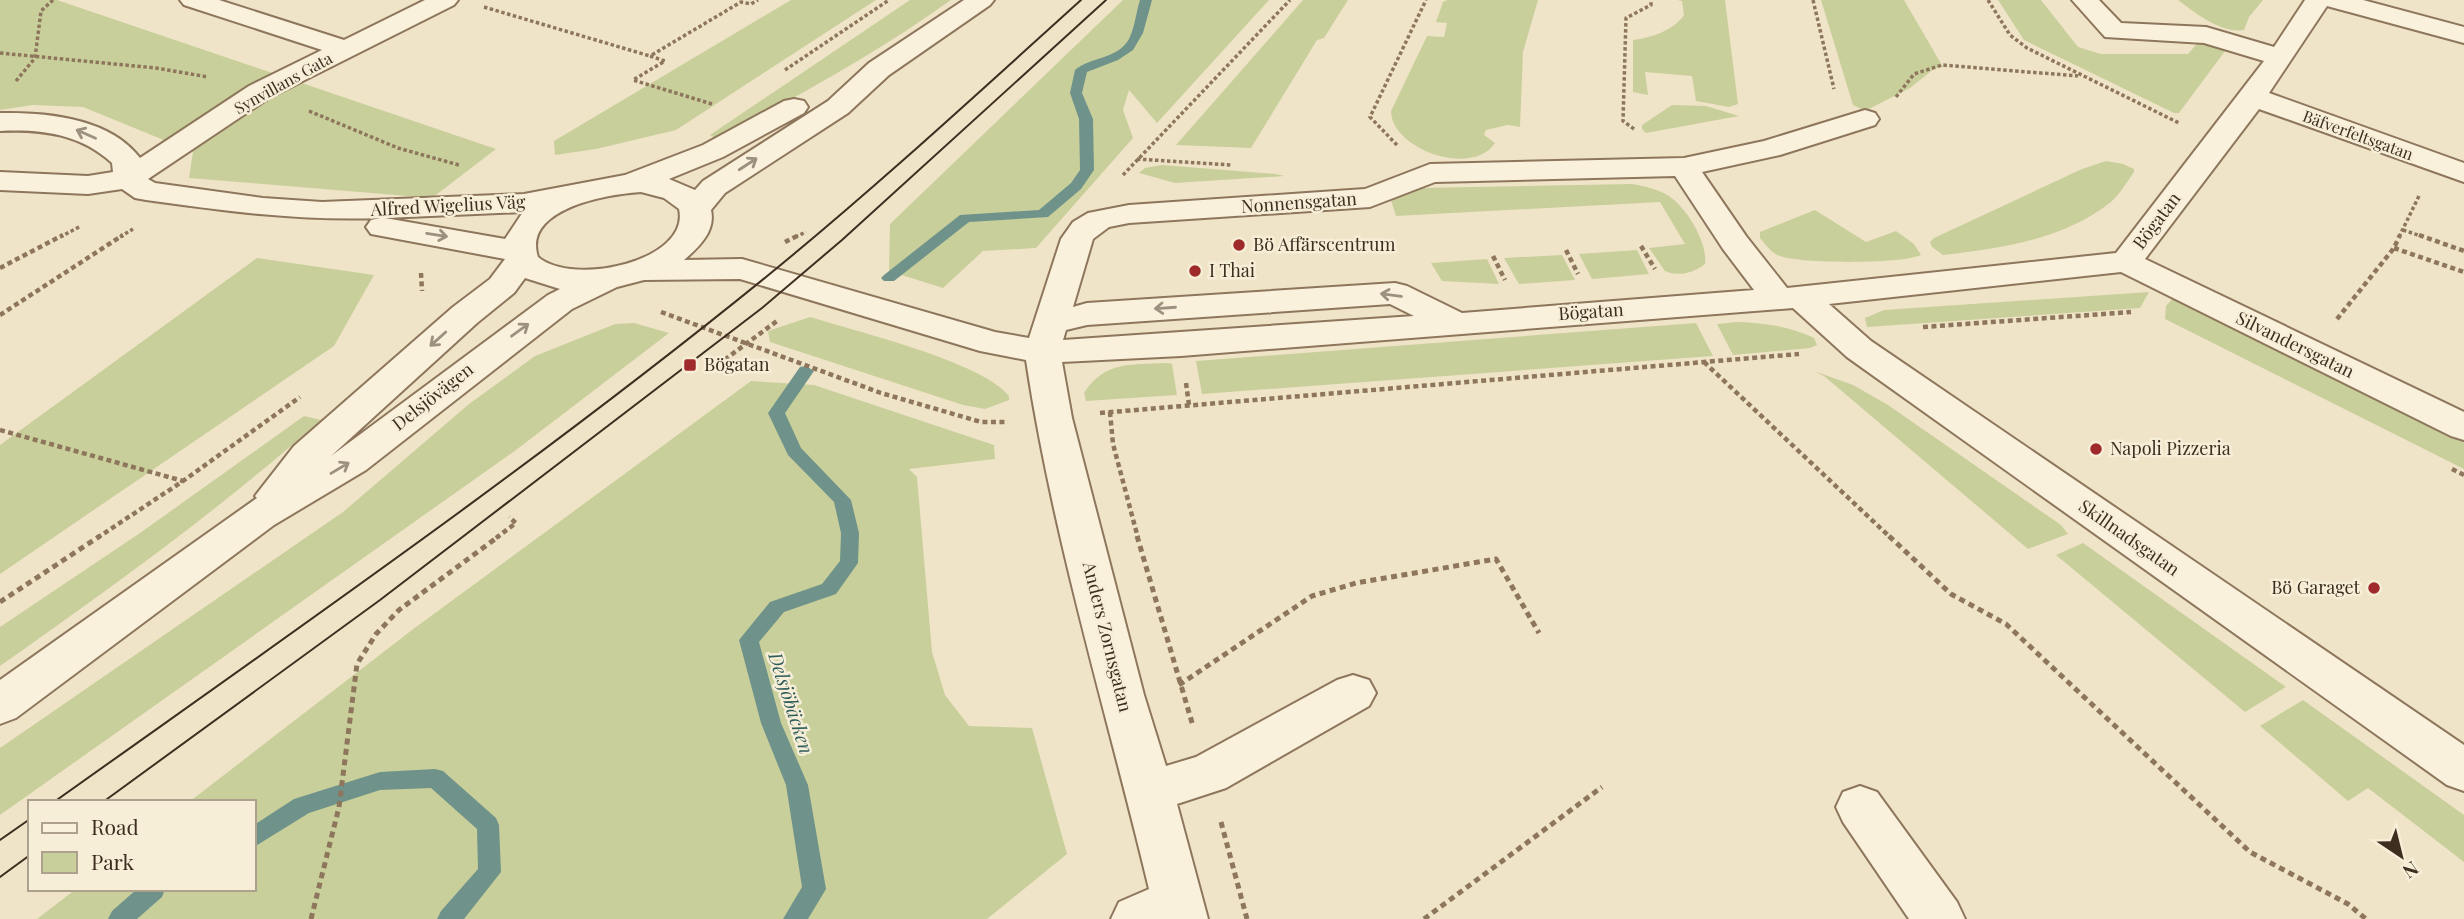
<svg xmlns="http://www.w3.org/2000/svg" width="2464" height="919" viewBox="0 0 2464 919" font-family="'Playfair Display',serif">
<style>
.green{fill:#c9cf9b}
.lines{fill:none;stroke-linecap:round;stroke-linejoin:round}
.stream{fill:#6f938a;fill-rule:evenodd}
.minor-casing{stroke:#8d765c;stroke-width:4}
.path-far2{stroke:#8d765c;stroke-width:3.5;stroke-dasharray:3.5 2.5;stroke-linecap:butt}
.path-far1{stroke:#8d765c;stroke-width:4.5;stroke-dasharray:5 3.5;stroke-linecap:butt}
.path{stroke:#8d765c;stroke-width:5;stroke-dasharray:6 4.5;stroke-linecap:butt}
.minor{fill:#faf1dc;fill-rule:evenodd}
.tram{stroke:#3d2e20;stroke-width:2}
.oneway{stroke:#9c907e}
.poi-dot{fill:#9e2a2b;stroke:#f7eed8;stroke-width:2.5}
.labels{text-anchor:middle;stroke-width:5;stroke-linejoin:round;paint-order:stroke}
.far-street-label{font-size:16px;fill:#3d2e20;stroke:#f7eed8}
.street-label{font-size:18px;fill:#3d2e20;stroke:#f7eed8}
.poi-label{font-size:18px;fill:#3d2e20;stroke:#f7eed8;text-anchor:start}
.water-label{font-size:19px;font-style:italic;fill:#2f5d5a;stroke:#f7eed8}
</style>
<rect width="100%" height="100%" fill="#f0e4c8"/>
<path class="green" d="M 0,0 L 57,0 L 496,149 L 432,198 L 189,178 L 193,152 L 83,107 L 33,105 L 0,110 Z
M 791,0 L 876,0 L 676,130 L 596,149 L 555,155 L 554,141 Z
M 910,0 L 951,0 C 877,53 797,97 716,139 L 710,135 Z
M 1123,0 L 1269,0 L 1157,123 L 1129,90 L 1123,110 L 1133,138 L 1036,248 L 983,251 L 943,288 L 889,271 L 890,224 Z
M 1303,0 L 1348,0 L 1324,38 L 1317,40 L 1251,148 L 1176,145 Z
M 1447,0 L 1538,0 L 1523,52 L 1520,127 L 1508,125 L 1486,130 L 1484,135 L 1495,143 C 1472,178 1391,149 1391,111 L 1427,36 L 1444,37 L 1447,23 L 1436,22 L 1443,2 Z
M 1677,0 L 1725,0 L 1738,104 L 1729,107 L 1696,101 L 1692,76 L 1645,72 L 1648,95 L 1633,92 L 1633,40 C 1651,38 1674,30 1684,15 L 1682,1 Z
M 1821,0 L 1904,0 L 1943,67 L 1935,68 L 1910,88 L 1865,111 L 1853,105 Z
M 1998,0 L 2041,0 L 2078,47 L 2101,54 L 2188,54 L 2200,40 L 2228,47 L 2179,113 L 2174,113 L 2024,40 Z
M 2178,0 L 2263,0 L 2249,17 L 2244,30 C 2222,34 2195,13 2178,0 Z
M 1672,105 L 1706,106 L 1739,116 L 1646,133 L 1642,129 L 1642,125 Z
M 2106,161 L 2123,164 L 2134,169 L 2134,172 C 2127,182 2120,194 2111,202 C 2065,239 2000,249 1943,255 L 1932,247 L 1930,242 L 1934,238 L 2082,169 Z
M 1162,165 L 1275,174 L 1285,176 L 1175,183 L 1139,173 L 1145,168 Z
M 1632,184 C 1644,186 1658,189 1669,196 C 1687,208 1708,243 1705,264 C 1694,273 1678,277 1665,271 L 1649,248 L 1685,244 L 1660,202 L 1396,216 L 1391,200 L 1418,188 Z
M 1815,210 L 1866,242 L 1896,231 L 1914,244 L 1921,255 C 1903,264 1800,264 1780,256 C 1771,253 1766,245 1760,238 L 1760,232 Z
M 1637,250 L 1649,274 L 1592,279 L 1579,254 Z
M 1562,255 L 1575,280 L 1519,284 L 1504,258 Z
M 257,258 L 374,275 L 334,346 L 0,574 L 0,445 Z
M 1487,259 L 1499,284 L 1442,281 L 1431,263 Z
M 2149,292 L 2140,308 L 1867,327 L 1865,318 L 1884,310 Z
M 2174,297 L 2464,441 L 2464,469 L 2165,319 L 2166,306 Z
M 810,317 C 855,331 983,362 1009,396 L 1009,400 L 985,409 L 963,405 L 770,342 L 768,331 Z
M 1737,322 C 1764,323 1789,326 1814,338 L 1817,345 L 1810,348 L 1733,355 L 1717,324 Z
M 634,323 L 669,333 L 516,450 L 0,815 L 0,748 L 343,512 L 469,404 L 535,356 L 615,324 Z
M 1696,323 L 1713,356 L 1202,394 L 1196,361 Z
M 1167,363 L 1172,364 L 1177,395 L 1086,401 L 1084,393 C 1105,360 1133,365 1167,363 Z
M 1814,371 L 1853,385 L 1888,405 L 2061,525 L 2068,534 L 2028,549 L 1824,376 Z
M 751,381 L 814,385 L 994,445 L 995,459 L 909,469 L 917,477 L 932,652 L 945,695 L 969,726 L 1032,728 L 1067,854 L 987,919 L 37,919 L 76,889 L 254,889 L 254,802 L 189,802 L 412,630 Z
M 304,416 L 321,420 C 219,510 111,588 0,666 L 0,627 L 140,533 Z
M 2083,543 L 2286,687 L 2245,712 L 2056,555 Z
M 2303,700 L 2464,815 L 2464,862 L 2368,788 L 2348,801 L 2260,726 Z"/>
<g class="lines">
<path class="stream" d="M 1140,0 L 1152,0 L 1143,33 L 1133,50 L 1118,60 L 1087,72 L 1082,93 L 1093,119 L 1094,170 L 1081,189 L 1048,217 L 969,222 L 894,281 L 884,281 L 881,278 L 884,275 L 960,215 L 1039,210 L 1071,183 L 1080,170 L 1079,119 L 1070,93 L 1075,70 C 1090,57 1118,59 1129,39 C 1135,27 1136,12 1140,0 Z
M 806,366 L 814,371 L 785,413 L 801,448 L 851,500 L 859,533 L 858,563 L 836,594 L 784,612 L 759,642 L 781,723 L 808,785 L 826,889 L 808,919 L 783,919 L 802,887 L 786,785 L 761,723 L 739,640 L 770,602 L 822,584 L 840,561 L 841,533 L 834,502 L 788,455 L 768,413 L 800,367 Z
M 435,769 L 443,771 L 496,818 L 499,825 L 501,872 L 464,919 L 437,919 L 441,911 L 478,869 L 477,829 L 431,788 L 380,790 L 309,813 L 254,847 L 254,825 L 294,799 L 380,772 Z
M 137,889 L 165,889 L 162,897 L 137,919 L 108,919 L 112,911 Z"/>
<g class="minor-casing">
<path id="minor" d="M 180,0 L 219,0 L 344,40 L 425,0 L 458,0 L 454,5 L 269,98 L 148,179 L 155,183 L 263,198 L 322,202 L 524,194 L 625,175 L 703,145 L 784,101 L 794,99 L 804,101 L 808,107 L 804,113 L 723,157 L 669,179 L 695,190 L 703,181 L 828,101 L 869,63 L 964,0 L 994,0 L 990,5 L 889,75 L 848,113 L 725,193 L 711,210 C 716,231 699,247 684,260 L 742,259 L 995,332 L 1029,338 L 1061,239 L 1073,222 L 1088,213 L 1129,205 L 1365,189 L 1430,164 L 1684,158 L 1764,141 L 1865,110 L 1875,113 L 1879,119 L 1875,125 L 1780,155 L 1702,172 L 1746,236 L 1787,288 L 2116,253 L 2264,61 L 2204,43 L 2105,37 L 2072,0 L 2099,0 L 2121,23 L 2206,27 L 2274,47 L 2305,0 L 2363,0 L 2464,27 L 2464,43 L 2327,6 L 2269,93 L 2464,163 L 2464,182 L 2259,109 L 2145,259 L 2464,412 L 2464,440 L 2451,436 L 2121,272 L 1829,304 L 1871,341 L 2464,745 L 2464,791 L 2447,785 L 1847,357 L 1793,308 L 1181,356 L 1062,362 L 1072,418 L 1144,695 L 1166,766 L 1196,757 L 1337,680 L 1353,675 L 1369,680 L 1376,693 L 1369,706 L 1226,788 L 1177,804 L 1208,919 L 1111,919 L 1119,902 L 1149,889 C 1107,713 1053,539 1026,360 L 980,351 L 740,279 L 644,280 L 617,287 L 572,309 L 366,470 L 274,525 L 16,718 L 0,724 L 0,680 L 257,498 L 255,496 L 294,446 L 453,307 L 490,279 L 505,259 L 371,234 L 366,227 L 371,220 L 380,218 C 299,221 225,211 146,200 L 135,198 L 122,189 L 88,194 L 0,190 L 0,172 L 88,176 L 113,172 L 112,163 C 80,134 42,129 0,131 L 0,113 C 46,112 110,118 140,158 L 249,86 L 322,50 L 184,5 ZM 1675,176 L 1723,249 L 1754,290 L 1462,313 L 1407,286 L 1395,283 L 1087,303 L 1073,307 L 1093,239 L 1109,227 L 1129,223 L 1370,207 L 1435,182 ZM 641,192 L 664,198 L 679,209 C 691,261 573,287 538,257 C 522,208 609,194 641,192 ZM 523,212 L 505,239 L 385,218 ZM 525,278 L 560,289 L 548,295 L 331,456 L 477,323 L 514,293 ZM 1390,304 L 1414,316 L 1063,340 L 1066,330 L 1087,325 Z
M 1860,786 L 1877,792 L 1957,902 L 1965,919 L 1909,919 L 1843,822 L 1836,807 L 1843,792 Z"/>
</g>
<path class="path-far2" d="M 1813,0 L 1834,89
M 1988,0 L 2010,35 L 2027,48 L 2179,123
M 484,7 L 650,56
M 0,53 L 156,68 L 208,77
M 785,70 L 889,0
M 16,81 L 35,58 L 41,11 L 53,0
M 1896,97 L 1914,74 L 1942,65 L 2078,76
M 712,104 L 633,80 L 665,61 L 650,56 L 741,2 L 751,4 L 758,0
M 309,111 L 398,148 L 459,165
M 1634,129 L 1623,121 L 1626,18 L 1651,5 L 1651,0
M 1397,145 L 1370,117 L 1426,0
M 1137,159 L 1231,165
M 1123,175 L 1290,0
M 2403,230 L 2424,237
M 60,237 L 81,226
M 120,237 L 133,229
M 795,237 L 806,232
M 2399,237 L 2419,196"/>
<path class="path-far1" d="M 2419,235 L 2464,251
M 785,242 L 799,235
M 1641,246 L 1655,269
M 2394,248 L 2464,272
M 1566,250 L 1578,274
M 1493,256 L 1505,280
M 0,268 L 63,235
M 421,273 L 422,291
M 661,312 L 881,393 L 981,422 L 1008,422
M 0,315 L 123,235
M 2337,319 L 2394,248 L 2400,235
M 1923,327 L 2131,312
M 1704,362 L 1891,538
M 710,364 L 716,366 L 777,321
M 1186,383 L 1189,405
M 1110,412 L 1113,444 L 1138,538
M 1100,413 L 1799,354
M 0,430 L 183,481
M 2452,469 L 2464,475
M 97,538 L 183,481 L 300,397
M 496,538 L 516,523 L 509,517"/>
<path class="path" d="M 1137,536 L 1193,726
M 1889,536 L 1951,594 L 2006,624 L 2250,852 L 2348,904 L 2366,919
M 0,602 L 100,536
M 1179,685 L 1312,596 L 1356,583 L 1496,559 L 1539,633
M 1221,822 L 1247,919
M 311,919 L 339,807 L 357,664 L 376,634 L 399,610 L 499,536
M 1424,919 L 1602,787"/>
<use href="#minor" class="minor"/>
<path class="tram" d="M 54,802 C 294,631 537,463 766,277 C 874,189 977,94 1081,0
M 103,802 L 380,600 L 762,308 L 842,240 L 1106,0
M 0,840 L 30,819
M 0,877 L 30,855"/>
</g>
<defs><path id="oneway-shaft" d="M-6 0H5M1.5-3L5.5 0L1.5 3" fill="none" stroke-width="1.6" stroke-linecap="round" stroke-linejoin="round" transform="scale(1.75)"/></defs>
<g class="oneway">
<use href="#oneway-shaft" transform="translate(86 134) rotate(-156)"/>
<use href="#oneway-shaft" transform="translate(748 164) rotate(-33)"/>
<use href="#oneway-shaft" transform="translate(437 235) rotate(9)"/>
<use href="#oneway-shaft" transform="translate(1391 295) rotate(-172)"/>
<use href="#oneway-shaft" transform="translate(1165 308) rotate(176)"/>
<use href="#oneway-shaft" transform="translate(520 330) rotate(-36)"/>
<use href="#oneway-shaft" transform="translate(438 339) rotate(138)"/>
<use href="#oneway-shaft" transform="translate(340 468) rotate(-31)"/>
</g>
<g class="poi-dot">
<circle cx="1239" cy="245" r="7"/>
<circle cx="1195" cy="271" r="7"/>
<rect x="683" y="358" width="14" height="14" rx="3.5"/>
<circle cx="2096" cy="449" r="7"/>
<circle cx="2374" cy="588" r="7"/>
</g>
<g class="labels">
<g class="far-street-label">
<text transform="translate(283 83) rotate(-29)" y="6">Synvillans Gata</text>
<text transform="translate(2358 135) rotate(20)" y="6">Bäfverfeltsgatan</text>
</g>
<g class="street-label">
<text transform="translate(1299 203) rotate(-4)" y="6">Nonnensgatan</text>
<text transform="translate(448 206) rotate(-3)" y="6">Alfred Wigelius Väg</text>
<text transform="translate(2157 221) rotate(-53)" y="6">Bögatan</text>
<text transform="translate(1591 312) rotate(-4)" y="6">Bögatan</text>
<text transform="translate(2295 345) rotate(26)" y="6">Silvandersgatan</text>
<text transform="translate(433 397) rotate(-38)" y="6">Delsjövägen</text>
<text transform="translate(2129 538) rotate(35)" y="6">Skillnadsgatan</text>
<text transform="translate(1107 637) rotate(76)" y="6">Anders Zornsgatan</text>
</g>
<g class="poi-label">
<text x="1253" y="251">Bö Affärscentrum</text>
<text x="1209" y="277">I Thai</text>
<text x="704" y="371">Bögatan</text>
<text x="2110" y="455">Napoli Pizzeria</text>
<text x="2360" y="594" text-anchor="end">Bö Garaget</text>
</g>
<g class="water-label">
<text transform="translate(791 703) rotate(72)" y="7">Delsjöbäcken</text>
</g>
</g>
<rect x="28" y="800" width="228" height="91" fill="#f7eed8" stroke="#ada18e" stroke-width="2"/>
<rect x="42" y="823" width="35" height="10" fill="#faf1dc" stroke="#ada18e" stroke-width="2"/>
<text x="91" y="835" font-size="21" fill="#3d2e20">Road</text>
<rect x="42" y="852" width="35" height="21" fill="#c9cf9b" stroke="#ada18e" stroke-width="2"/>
<text x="91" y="870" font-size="21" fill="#3d2e20">Park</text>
<g transform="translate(2401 856) rotate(145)" stroke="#f7eed8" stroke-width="5" paint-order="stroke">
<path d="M0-5L12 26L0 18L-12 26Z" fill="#3d2e20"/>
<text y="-10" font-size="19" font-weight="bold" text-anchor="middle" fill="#3d2e20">N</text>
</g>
</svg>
